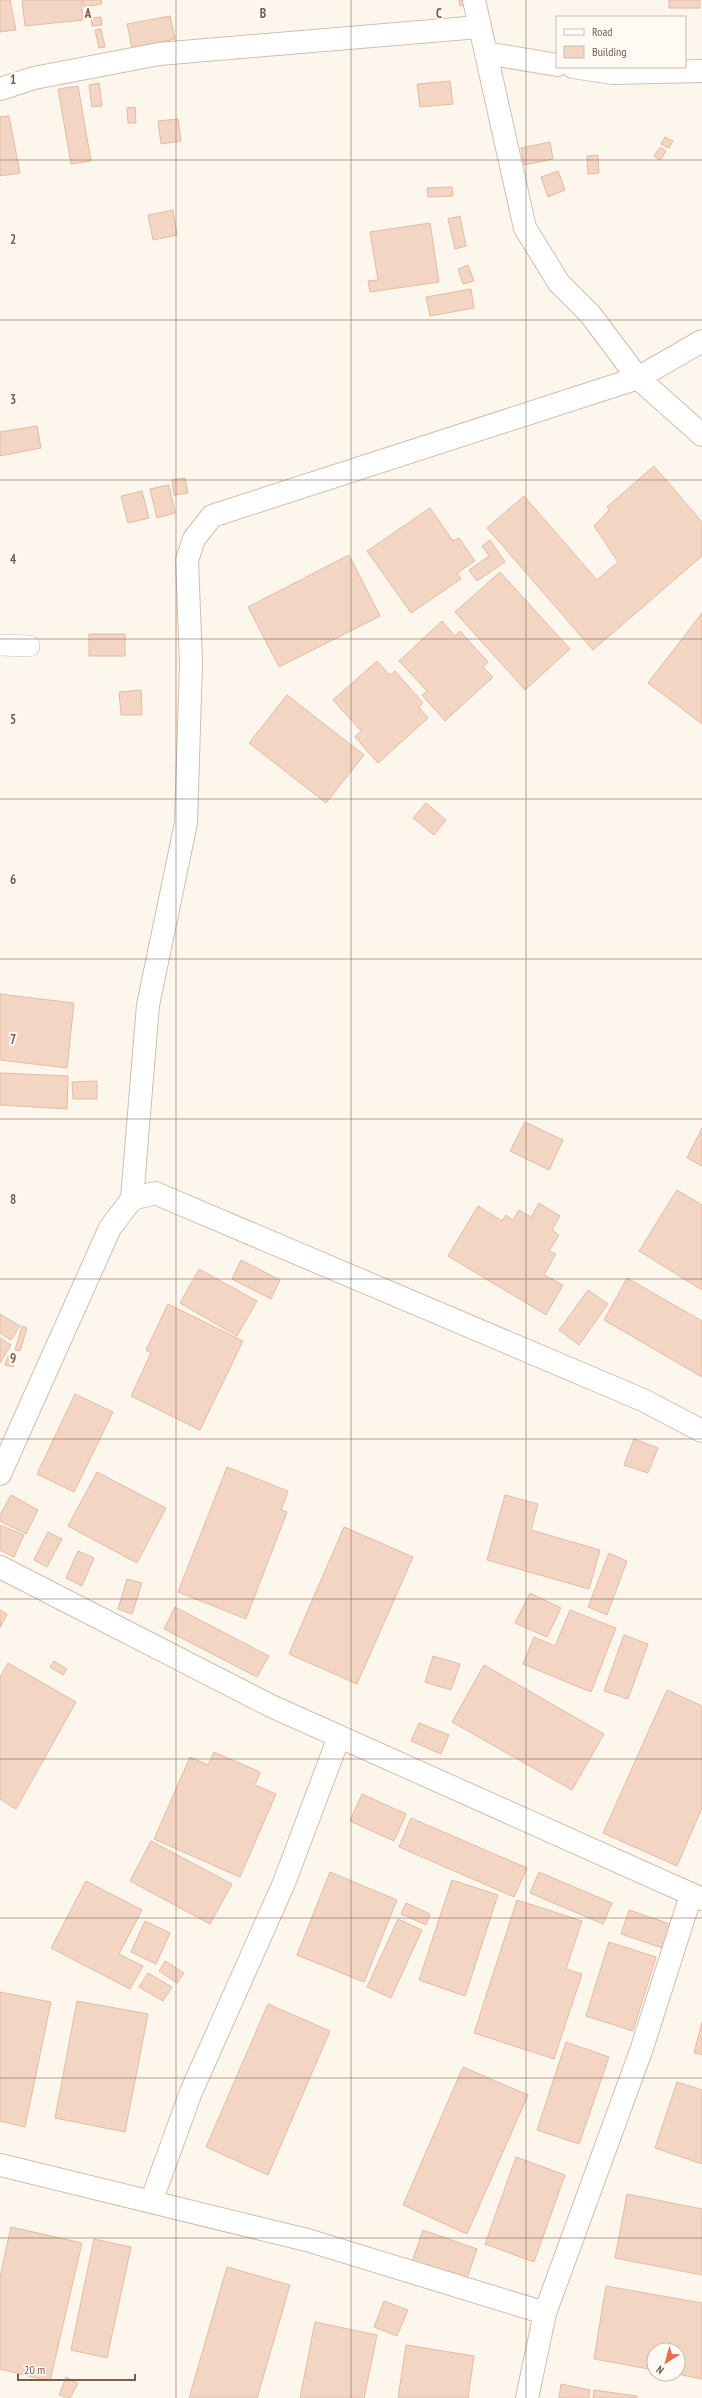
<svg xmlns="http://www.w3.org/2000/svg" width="702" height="2398" viewBox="0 0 702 2398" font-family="'PT Sans Narrow',sans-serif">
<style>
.building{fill:#f3d5c3;stroke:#e6bba3}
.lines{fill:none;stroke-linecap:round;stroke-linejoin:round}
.service-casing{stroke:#d1beb0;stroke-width:22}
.minor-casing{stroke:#d1beb0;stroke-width:24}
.service{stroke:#fff;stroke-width:21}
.minor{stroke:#fff;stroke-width:22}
.grid{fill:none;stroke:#7a5c4d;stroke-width:1;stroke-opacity:0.55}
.grid-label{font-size:13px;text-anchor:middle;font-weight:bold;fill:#7a5c4d;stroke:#fffaf3;stroke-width:4;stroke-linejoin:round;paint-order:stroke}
</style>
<rect width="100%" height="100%" fill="#fdf6ec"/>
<path class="building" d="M 0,0 L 10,0 L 16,30 L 0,32 Z
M 22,0 L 81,0 L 83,20 L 25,26 Z
M 82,0 L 101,0 L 102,4 L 84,7 Z
M 459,0 L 466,0 L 467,5 L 460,6 Z
M 669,0 L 700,0 L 700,8 L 669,8 Z
M 170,16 L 175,39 L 132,48 L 127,24 Z
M 101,17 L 102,25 L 92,26 L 91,18 Z
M 101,29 L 105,47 L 99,48 L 95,30 Z
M 450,81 L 453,104 L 420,107 L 417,84 Z
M 99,83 L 102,106 L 92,107 L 89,85 Z
M 78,86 L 91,161 L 71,164 L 58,89 Z
M 135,107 L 136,123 L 128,123 L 127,108 Z
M 9,116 L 20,173 L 0,176 L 0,117 Z
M 178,119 L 181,141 L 161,144 L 158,121 Z
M 665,137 L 673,141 L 669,148 L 661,144 Z
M 550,142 L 553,159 L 524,165 L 521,148 Z
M 660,147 L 666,151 L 660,160 L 654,156 Z
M 598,155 L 599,173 L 588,174 L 587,156 Z
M 558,171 L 565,190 L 548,197 L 541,177 Z
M 452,187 L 453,196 L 428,197 L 427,188 Z
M 173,210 L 177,235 L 153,240 L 148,215 Z
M 460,216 L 466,246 L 455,249 L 448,219 Z
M 430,223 L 439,282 L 370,292 L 368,281 L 378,280 L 370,232 Z
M 468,265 L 474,281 L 463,284 L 458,269 Z
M 471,289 L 474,308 L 430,316 L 426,297 Z
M 37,426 L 41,448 L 0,456 L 0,432 Z
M 654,466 L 702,522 L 702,556 L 593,650 L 487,528 L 524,496 L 597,580 L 618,562 L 594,526 L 609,510 L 607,507 Z
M 185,478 L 188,493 L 174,495 L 172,480 Z
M 169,485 L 175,513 L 157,518 L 150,489 Z
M 142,491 L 149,518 L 128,523 L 121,496 Z
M 430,508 L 453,541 L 459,538 L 475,561 L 457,573 L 461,579 L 411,613 L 367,551 Z
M 490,540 L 505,562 L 477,581 L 469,570 L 489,556 L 482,546 Z
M 349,555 L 380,616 L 279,667 L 248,607 Z
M 500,572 L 570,649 L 525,690 L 455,612 Z
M 702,613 L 702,724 L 648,683 Z
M 442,621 L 455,636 L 460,631 L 488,662 L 483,667 L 493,677 L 445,721 L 422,695 L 427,691 L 399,661 Z
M 89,634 L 125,634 L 125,656 L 89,656 Z
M 377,661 L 390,675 L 395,671 L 423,703 L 419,707 L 428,718 L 378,763 L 355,737 L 361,731 L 333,700 Z
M 141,690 L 142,715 L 121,715 L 119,692 Z
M 287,695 L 364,755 L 326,803 L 249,743 Z
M 426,803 L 446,820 L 434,835 L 413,818 Z
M 0,994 L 74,1003 L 67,1068 L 0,1060 Z
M 0,1073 L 68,1076 L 67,1109 L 0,1105 Z
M 97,1081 L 97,1099 L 73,1099 L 72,1082 Z
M 525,1122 L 563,1140 L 549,1170 L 510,1151 Z
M 702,1128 L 702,1166 L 687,1158 Z
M 677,1190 L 702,1205 L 702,1290 L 639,1251 Z
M 539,1203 L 560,1216 L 552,1230 L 559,1235 L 549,1251 L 556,1254 L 544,1275 L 563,1285 L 546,1315 L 448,1256 L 478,1206 L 502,1221 L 506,1215 L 513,1220 L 519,1210 L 531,1217 Z
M 241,1260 L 280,1280 L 271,1299 L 232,1279 Z
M 199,1269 L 257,1301 L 237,1336 L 180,1303 Z
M 627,1278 L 702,1321 L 702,1377 L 604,1320 Z
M 588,1290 L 608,1304 L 579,1345 L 559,1330 Z
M 168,1304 L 243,1341 L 200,1430 L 131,1396 L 151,1353 L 146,1350 Z
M 0,1314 L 20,1326 L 11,1340 L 0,1333 Z
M 22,1326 L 27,1328 L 20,1351 L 15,1350 Z
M 0,1338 L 11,1345 L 0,1363 Z
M 8,1356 L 16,1359 L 13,1367 L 5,1365 Z
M 75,1394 L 113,1412 L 74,1492 L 37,1474 Z
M 634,1439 L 658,1448 L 648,1473 L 624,1465 Z
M 227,1467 L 288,1491 L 281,1510 L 287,1512 L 246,1619 L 178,1592 Z
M 97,1472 L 166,1508 L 137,1563 L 68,1526 Z
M 11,1495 L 38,1510 L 26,1534 L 0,1521 L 0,1515 Z
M 505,1495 L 538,1504 L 531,1530 L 600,1550 L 589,1589 L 487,1560 Z
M 0,1525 L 24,1535 L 14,1557 L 0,1550 Z
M 344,1527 L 413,1557 L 357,1684 L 289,1654 Z
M 48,1532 L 62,1539 L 47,1567 L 34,1560 Z
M 78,1551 L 94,1558 L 82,1586 L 66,1578 Z
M 609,1553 L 627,1561 L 607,1615 L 588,1607 Z
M 127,1579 L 142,1583 L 132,1614 L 118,1609 Z
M 530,1593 L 561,1608 L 547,1637 L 515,1623 Z
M 175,1607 L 269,1656 L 257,1677 L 164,1629 Z
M 0,1610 L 7,1614 L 0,1628 Z
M 570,1610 L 616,1628 L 591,1692 L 523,1664 L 534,1637 L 555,1646 Z
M 624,1635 L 648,1644 L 628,1699 L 604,1691 Z
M 433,1656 L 460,1664 L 451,1690 L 425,1682 Z
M 54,1661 L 67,1669 L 63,1675 L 50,1667 Z
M 8,1663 L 76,1702 L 16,1809 L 0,1799 L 0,1677 Z
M 484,1665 L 604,1734 L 572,1790 L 452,1722 Z
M 667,1690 L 702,1706 L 702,1808 L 677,1866 L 603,1833 Z
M 419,1723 L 449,1735 L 441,1754 L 411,1741 Z
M 214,1752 L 260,1772 L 255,1785 L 276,1794 L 240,1877 L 154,1839 L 190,1757 L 208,1765 Z
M 362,1794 L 406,1814 L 394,1841 L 350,1821 Z
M 411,1818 L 527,1868 L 514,1897 L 399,1847 Z
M 151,1841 L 232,1884 L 210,1924 L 130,1881 Z
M 330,1872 L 397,1900 L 364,1982 L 297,1955 Z
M 539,1872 L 612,1903 L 603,1924 L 530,1893 Z
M 452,1880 L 498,1895 L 465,1996 L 419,1980 Z
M 86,1881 L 142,1910 L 119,1954 L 143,1966 L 130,1989 L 51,1948 Z
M 517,1900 L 582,1921 L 566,1969 L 582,1974 L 554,2059 L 474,2033 Z
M 406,1903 L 430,1914 L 426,1925 L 401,1914 Z
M 629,1910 L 679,1927 L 671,1951 L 621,1934 Z
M 398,1919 L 422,1930 L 391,1998 L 367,1987 Z
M 145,1921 L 170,1933 L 156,1964 L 131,1952 Z
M 609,1942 L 656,1957 L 633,2031 L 586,2016 Z
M 165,1961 L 184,1973 L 177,1983 L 159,1971 Z
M 148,1973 L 172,1987 L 163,2001 L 139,1987 Z
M 0,1992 L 51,2002 L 25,2127 L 0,2121 Z
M 77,2001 L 148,2014 L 125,2132 L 55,2118 Z
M 268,2004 L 330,2031 L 268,2175 L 206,2147 Z
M 702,2022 L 702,2055 L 694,2053 Z
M 566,2042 L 609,2057 L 579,2144 L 537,2130 Z
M 463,2067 L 528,2095 L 467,2234 L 403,2205 Z
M 677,2082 L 702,2090 L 702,2164 L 655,2148 Z
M 516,2157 L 565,2175 L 534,2262 L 485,2244 Z
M 627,2194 L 702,2209 L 702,2275 L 615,2258 Z
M 11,2227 L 82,2243 L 50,2381 L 0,2369 L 0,2277 Z
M 423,2230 L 477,2249 L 466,2281 L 412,2262 Z
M 94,2239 L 131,2247 L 107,2358 L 71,2350 Z
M 227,2267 L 290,2285 L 257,2398 L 189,2398 Z
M 606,2286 L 702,2303 L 702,2379 L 677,2374 L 678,2350 L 654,2350 L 654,2370 L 594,2359 Z
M 384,2301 L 408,2310 L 397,2336 L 374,2327 Z
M 315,2322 L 377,2335 L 364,2398 L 300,2398 Z
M 406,2345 L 474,2356 L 468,2398 L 398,2398 Z
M 66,2377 L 78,2383 L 70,2398 L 59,2395 Z
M 561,2384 L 590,2390 L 589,2398 L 559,2398 Z
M 594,2390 L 637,2396 L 637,2398 L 593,2398 Z"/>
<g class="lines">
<g class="service-casing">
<path id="service" d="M 0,645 L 29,646"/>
</g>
<g class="minor-casing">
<path id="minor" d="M 474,0 L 525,228 L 559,283 L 590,314 L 638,378 L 702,341
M 486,53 L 557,65
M 573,67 L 613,73 L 702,71
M 0,89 L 34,78 L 159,54 L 479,27
M 132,1199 L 148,1005 L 186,823 L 191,663 L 187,560 L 194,539 L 212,516 L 638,378 L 702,435
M 0,1474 L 110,1228 L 132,1199 L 155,1193 L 643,1400 L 702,1431
M 0,1567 L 271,1706 L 702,1899
M 0,2165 L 307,2240 L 545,2313
M 151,2202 L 191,2092 L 284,1883 L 339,1737
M 527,2398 L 545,2313 L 641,2051 L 691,1895"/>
</g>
<use href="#service" class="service"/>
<use href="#minor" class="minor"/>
</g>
<path class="grid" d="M 176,0 L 176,2398M 351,0 L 351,2398M 526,0 L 526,2398M 0,160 L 702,160M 0,320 L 702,320M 0,480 L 702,480M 0,639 L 702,639M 0,799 L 702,799M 0,959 L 702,959M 0,1119 L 702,1119M 0,1279 L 702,1279M 0,1439 L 702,1439M 0,1599 L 702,1599M 0,1759 L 702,1759M 0,1918 L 702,1918M 0,2078 L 702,2078M 0,2238 L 702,2238"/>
<g class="grid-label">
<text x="88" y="18">A</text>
<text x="263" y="18">B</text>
<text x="439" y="18">C</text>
<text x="13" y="84">1</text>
<text x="13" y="244">2</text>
<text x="13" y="404">3</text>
<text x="13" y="564">4</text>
<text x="13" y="724">5</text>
<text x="13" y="884">6</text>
<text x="13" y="1044">7</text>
<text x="13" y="1204">8</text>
<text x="13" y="1363">9</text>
</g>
<rect x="556" y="16" width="130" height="52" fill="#fffaf3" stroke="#cabbb1"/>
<rect x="564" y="29" width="20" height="6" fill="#ffffff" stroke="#cabbb1"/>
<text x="592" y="36" font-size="12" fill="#7a5c4d">Road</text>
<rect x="564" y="46" width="20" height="12" fill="#f3d5c3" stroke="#cabbb1"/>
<text x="592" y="56" font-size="12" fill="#7a5c4d">Building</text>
<g transform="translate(666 2362) rotate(217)"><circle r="19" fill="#fffaf3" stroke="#cabbb1"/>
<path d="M0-3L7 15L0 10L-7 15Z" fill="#e76f51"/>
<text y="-6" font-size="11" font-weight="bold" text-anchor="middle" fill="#7a5c4d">N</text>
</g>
<path d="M18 2374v6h117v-6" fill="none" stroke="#7a5c4d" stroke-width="2"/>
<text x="24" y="2374" font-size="12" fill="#7a5c4d" stroke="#fffaf3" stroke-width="3" paint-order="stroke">20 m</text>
</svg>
